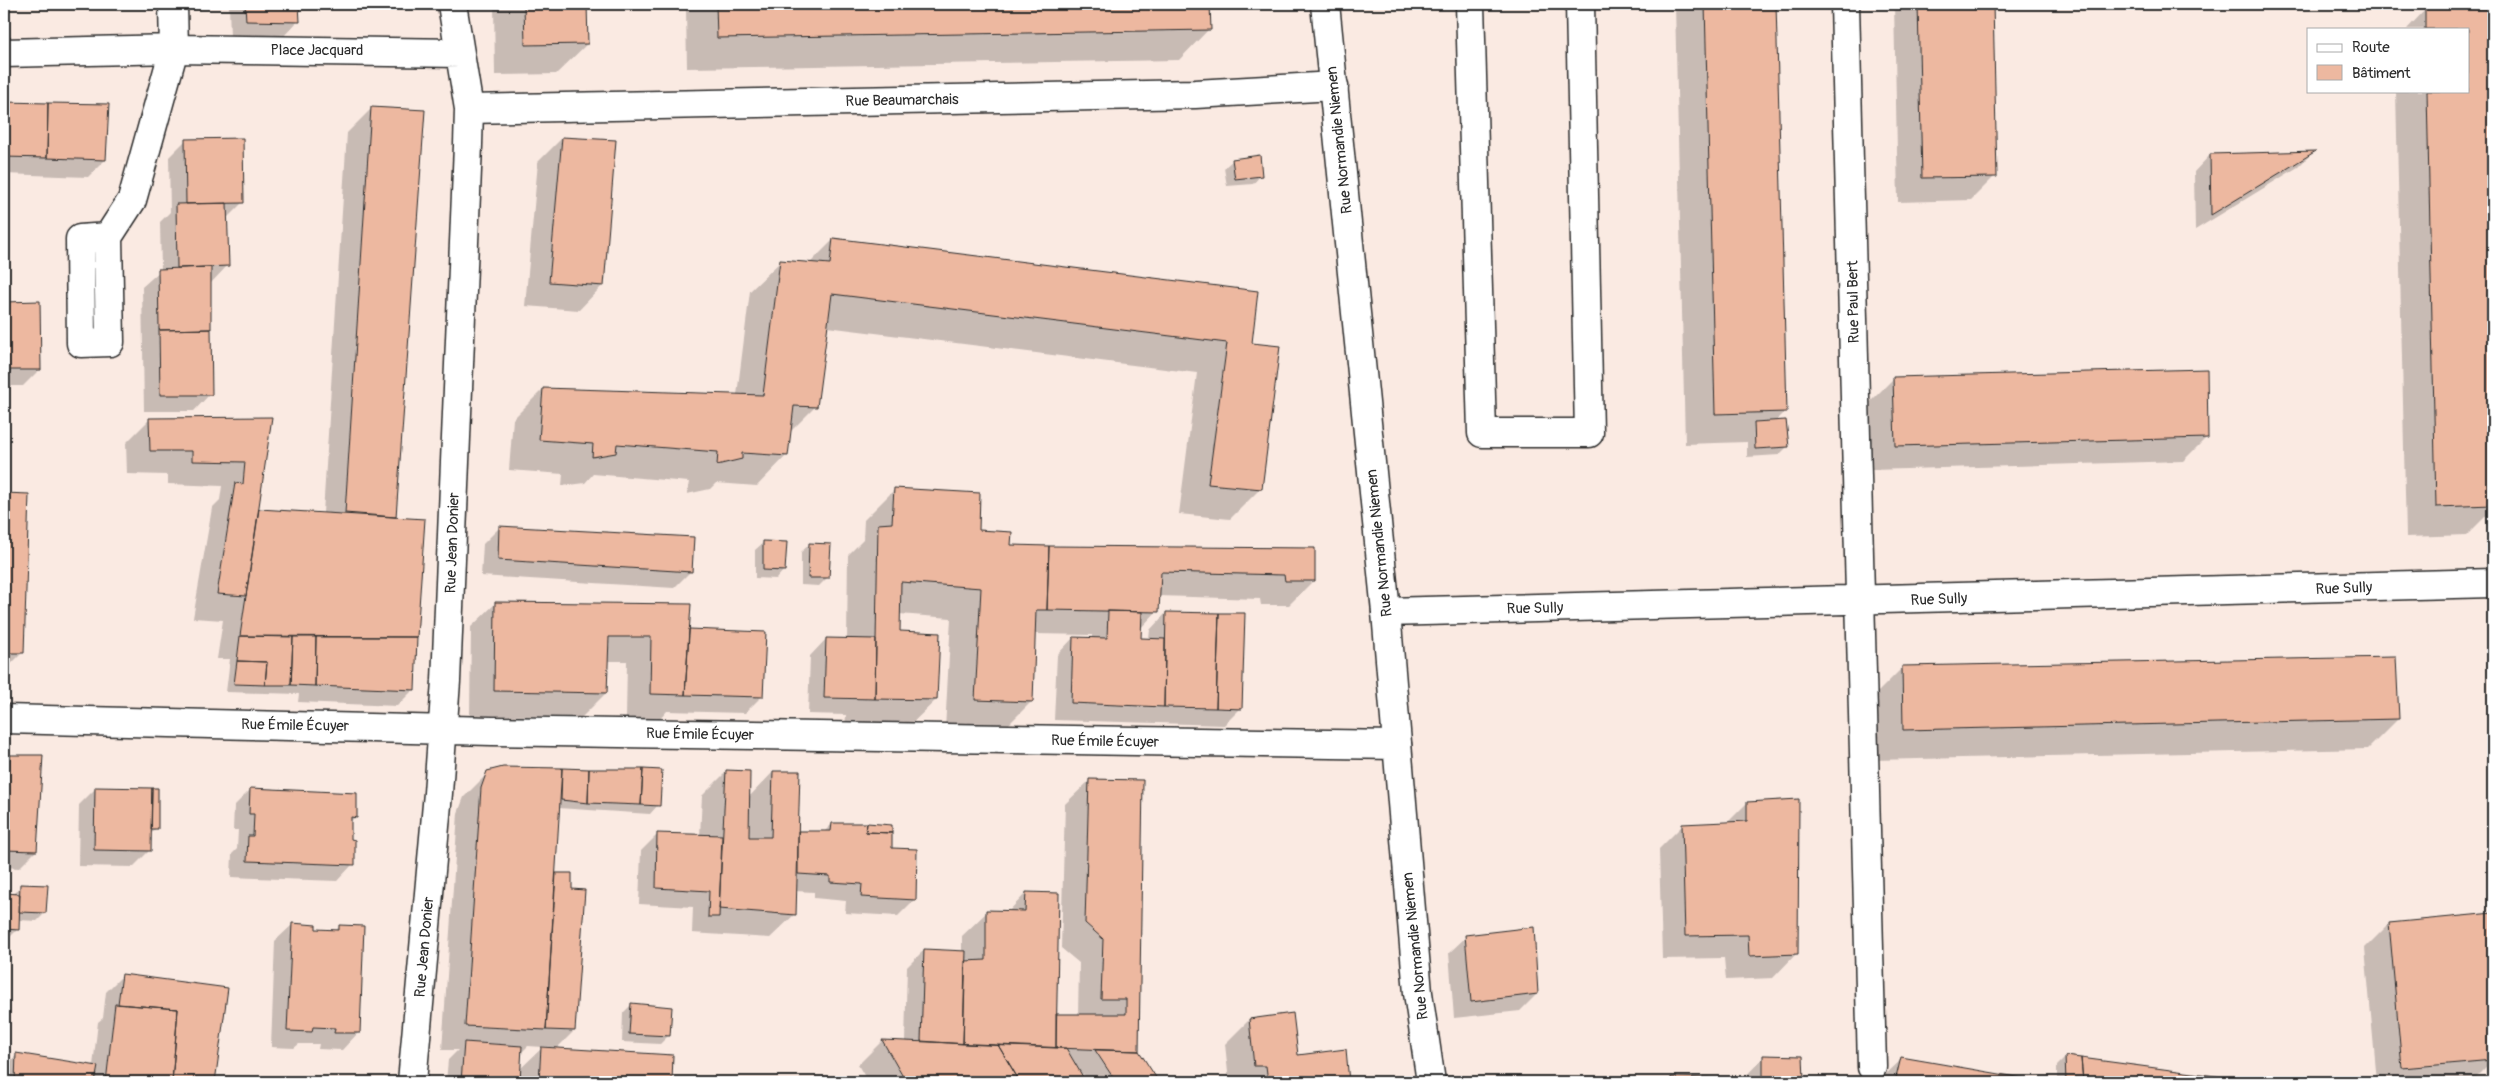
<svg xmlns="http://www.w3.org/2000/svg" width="2497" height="1086" viewBox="0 0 2497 1086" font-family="Pangolin,sans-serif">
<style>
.shadow{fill:#0003;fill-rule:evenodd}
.building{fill:#edb8a0;stroke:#2b2b2b}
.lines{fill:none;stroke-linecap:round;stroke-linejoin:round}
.minor-casing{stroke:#2b2b2b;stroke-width:31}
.major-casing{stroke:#2b2b2b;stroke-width:31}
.minor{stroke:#fff;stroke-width:28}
.major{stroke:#fff;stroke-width:28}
.labels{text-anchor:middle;stroke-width:4.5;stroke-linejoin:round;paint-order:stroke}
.street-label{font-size:15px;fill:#2b2b2b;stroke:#fff}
</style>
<rect width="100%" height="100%" fill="#faeae2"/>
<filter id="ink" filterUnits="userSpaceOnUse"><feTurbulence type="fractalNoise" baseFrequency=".02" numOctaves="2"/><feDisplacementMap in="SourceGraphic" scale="10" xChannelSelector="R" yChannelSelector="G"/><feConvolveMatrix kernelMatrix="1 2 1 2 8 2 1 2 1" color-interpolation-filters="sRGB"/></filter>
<g filter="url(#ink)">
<path class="shadow" d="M 229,4 L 298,4 L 298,21 L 282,38 L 230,38 Z
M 494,4 L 586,4 L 587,44 L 556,74 L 495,75 Z
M 688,4 L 1209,4 L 1209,29 L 1179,60 L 687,68 L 686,9 Z
M 1675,4 L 1775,4 L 1786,411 L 1775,422 L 1787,447 L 1779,455 L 1747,457 L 1747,442 L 1685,444 Z
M 1894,4 L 1992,4 L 1995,176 L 1971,200 L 1898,202 Z
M 2425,10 L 2490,10 L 2493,229 L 2493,509 L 2467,535 L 2406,537 L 2396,91 L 2468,91 L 2468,29 L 2407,29 Z
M 4,103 L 107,105 L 105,160 L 88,177 L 4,174 Z
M 371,109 L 424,111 L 395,518 L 416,636 L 414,689 L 397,706 L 298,702 L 299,694 L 226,692 L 230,659 L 217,659 L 223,620 L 193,618 L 212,508 L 220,500 L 222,486 L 168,484 L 168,475 L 127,474 L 126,443 L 150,419 L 271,418 L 258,510 L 323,513 L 347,133 Z
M 562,138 L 603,285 L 579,310 L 525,306 L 538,162 Z
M 186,140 L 243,202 L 226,219 L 227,266 L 211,283 L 210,394 L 194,411 L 144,411 L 142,287 L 161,270 L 160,222 L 170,212 L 169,157 Z
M 2313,152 L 2298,167 L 2195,230 L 2194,172 L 2210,155 Z
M 1233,160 L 1261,175 L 1253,184 L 1227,186 L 1224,168 Z
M 833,240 L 1250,345 L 1261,488 L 1230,519 L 1179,514 L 1197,373 L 827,327 L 816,406 L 790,432 L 787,455 L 757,486 L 716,483 L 710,489 L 687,494 L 689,482 L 593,474 L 585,483 L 562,486 L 563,474 L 509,470 L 513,419 L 543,389 L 737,395 L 750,291 L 781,261 L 810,263 Z
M 39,302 L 39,370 L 23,386 L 4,386 L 4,304 Z
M 1894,378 L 2207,437 L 2183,461 L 1871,470 L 1870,402 Z
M 895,489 L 1009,547 L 1313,549 L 1313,581 L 1289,605 L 1261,605 L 1260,599 L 1158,596 L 1157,611 L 1140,629 L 1140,639 L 1149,639 L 1150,630 L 1166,613 L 1241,708 L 1224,725 L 1054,720 L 1057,655 L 1073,638 L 1092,639 L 1092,635 L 1034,634 L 1032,701 L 1002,731 L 945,730 L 951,618 L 899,614 L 899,632 L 936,700 L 905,730 L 845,729 L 846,715 L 808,714 L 810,656 L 826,639 L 847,640 L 848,555 L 863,540 L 864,520 Z
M 4,494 L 28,495 L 23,652 L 6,669 L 4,669 Z
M 499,528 L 691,571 L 674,588 L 481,576 L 483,544 Z
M 764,542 L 784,570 L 776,579 L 755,578 L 755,550 Z
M 810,544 L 827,578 L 819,586 L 801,585 L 801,552 Z
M 496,603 L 688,630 L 762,696 L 745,713 L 667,711 L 660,719 L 626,718 L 627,661 L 607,661 L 606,693 L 582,717 L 470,715 L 471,627 Z
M 1902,668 L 2398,719 L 2368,749 L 1873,760 L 1872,698 Z
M 11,756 L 36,851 L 19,868 L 4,867 L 4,763 Z
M 503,769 L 660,771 L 658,805 L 650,814 L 558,808 L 554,877 L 557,874 L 574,1031 L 556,1049 L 671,1056 L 671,1082 L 446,1082 L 448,1060 L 458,1050 L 442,1050 L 458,813 L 464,797 L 488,773 ZM 528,1046 L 543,1047 L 519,1070 L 520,1054 Z
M 726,772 L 748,798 L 773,772 L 797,832 L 824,832 L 832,824 L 891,849 L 915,899 L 898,916 L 845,913 L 846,901 L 814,898 L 814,892 L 795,891 L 795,914 L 770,938 L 692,933 L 693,907 L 639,904 L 641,851 L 658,834 L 700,836 L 702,796 Z
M 1090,780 L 1142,781 L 1138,1052 L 1158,1082 L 1089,1082 L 1083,1074 L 1080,1074 L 1082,1077 L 1076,1082 L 868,1082 L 858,1065 L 882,1041 L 905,1042 L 907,967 L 924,950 L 962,952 L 962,936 L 987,912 L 1008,912 L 1026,893 L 1055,1016 L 1078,1016 L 1079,963 L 1061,948 L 1065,804 Z
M 96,788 L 156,828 L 150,835 L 150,850 L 133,867 L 78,866 L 79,805 Z
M 250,790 L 355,817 L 350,822 L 353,864 L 337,881 L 231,877 L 232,854 L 237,849 L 238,830 L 233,830 L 234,806 Z
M 1747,803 L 1797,953 L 1773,978 L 1726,980 L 1724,958 L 1662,959 L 1659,849 L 1683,825 L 1727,823 Z
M 21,886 L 45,913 L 37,921 L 18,920 L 18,929 L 9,938 L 4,937 L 4,894 L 12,895 Z
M 2493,914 L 2493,1032 L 2490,1033 L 2493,1060 L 2471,1082 L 2377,1082 L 2365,948 L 2389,924 Z
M 292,925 L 315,930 L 335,931 L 339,927 L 358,1033 L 342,1050 L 318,1049 L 319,1044 L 299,1044 L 294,1048 L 271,1047 L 275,941 Z
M 1466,937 L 1537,994 L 1520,1011 L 1454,1018 L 1449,953 Z
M 123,975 L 227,989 L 214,1082 L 4,1082 L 4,1067 L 17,1055 L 93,1066 L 98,1022 L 103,1018 L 106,992 Z
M 632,1004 L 669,1035 L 660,1044 L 622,1042 L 623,1013 Z
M 1249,1020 L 1296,1056 L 1345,1051 L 1348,1082 L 1229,1082 L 1225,1044 Z
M 1764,1057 L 1802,1057 L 1803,1082 L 1740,1082 Z
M 2065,1058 L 2251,1082 L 2057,1082 L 2057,1066 Z
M 1902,1059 L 2039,1082 L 1883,1082 L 1885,1075 Z
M 1671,1079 L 1708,1079 L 1708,1082 L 1668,1082 Z"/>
<path class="building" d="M 245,4 L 299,4 L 300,22 L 246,21 Z
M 524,4 L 587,4 L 588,44 L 525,45 Z
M 716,4 L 1210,4 L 1211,30 L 717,38 Z
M 1705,4 L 1776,4 L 1787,412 L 1715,414 Z
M 1918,4 L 1993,4 L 1997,177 L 1922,178 Z
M 2425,9 L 2491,9 L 2493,505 L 2436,507 L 2427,91 L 2468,91 L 2468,29 L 2425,29 Z
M 4,102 L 48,103 L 47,158 L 4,157 Z
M 48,103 L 109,104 L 106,160 L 47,158 Z
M 371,107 L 425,110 L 396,517 L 345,513 Z
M 562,137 L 616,140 L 604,286 L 549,282 Z
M 243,138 L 244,203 L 186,204 L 185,139 Z
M 2316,151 L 2211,215 L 2210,154 Z
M 1260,155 L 1262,176 L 1235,179 L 1232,159 Z
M 227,203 L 229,266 L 177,268 L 176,204 Z
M 833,238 L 1258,291 L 1252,343 L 1280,346 L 1262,489 L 1208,484 L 1227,343 L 832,294 L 817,407 L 794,406 L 788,456 L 742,453 L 742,459 L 717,465 L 718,452 L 617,444 L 616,453 L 592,457 L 593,444 L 539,440 L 543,388 L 763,395 L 780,260 L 830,264 Z
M 211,267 L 211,329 L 159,330 L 158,269 Z
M 40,301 L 41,370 L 4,370 L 4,302 Z
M 211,329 L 212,395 L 160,395 L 159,330 Z
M 2207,369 L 2208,438 L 1895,446 L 1893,377 Z
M 272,417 L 246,596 L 217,594 L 235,483 L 243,484 L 245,462 L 192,461 L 192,451 L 150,451 L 149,418 Z
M 1786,420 L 1789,447 L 1755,449 L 1754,422 Z
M 894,488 L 980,493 L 979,530 L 1012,532 L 1011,545 L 1049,546 L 1047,610 L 1036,610 L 1033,702 L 975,700 L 981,588 L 901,582 L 900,631 L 940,633 L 937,700 L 875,699 L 878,524 L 892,523 Z
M 4,493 L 29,494 L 24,653 L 4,653 Z
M 259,509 L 425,519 L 417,637 L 240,636 Z
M 499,526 L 694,537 L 692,572 L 498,560 Z
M 763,541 L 787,542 L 785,571 L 763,570 Z
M 809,543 L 831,544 L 829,578 L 808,578 Z
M 1049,546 L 1315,548 L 1315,581 L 1285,581 L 1284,575 L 1161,572 L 1159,612 L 1047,610 Z
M 495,602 L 691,604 L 685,695 L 650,694 L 651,637 L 609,637 L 607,693 L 494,691 Z
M 1108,611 L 1142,612 L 1141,638 L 1165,639 L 1164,707 L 1071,703 L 1073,637 L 1107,638 Z
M 1166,612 L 1219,613 L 1216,708 L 1164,707 Z
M 1219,613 L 1245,613 L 1242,709 L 1216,708 Z
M 689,629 L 766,632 L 763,697 L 685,695 Z
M 240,636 L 293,637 L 291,685 L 265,685 L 267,662 L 237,661 Z
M 293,637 L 316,637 L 315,686 L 291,685 Z
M 316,637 L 417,637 L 415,690 L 315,686 Z
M 826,638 L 876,639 L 875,699 L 824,698 Z
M 2396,657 L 2399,719 L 1903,730 L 1902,666 Z
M 237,661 L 267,662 L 265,685 L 234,684 Z
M 10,755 L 43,755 L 37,851 L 4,850 L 4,815 Z
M 503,767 L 562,768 L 546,1030 L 465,1026 L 481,788 L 487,771 Z
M 562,768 L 589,769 L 588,803 L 561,800 Z
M 589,769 L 643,769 L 641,805 L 588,803 Z
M 643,769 L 662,770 L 660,806 L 641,805 Z
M 726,770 L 750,771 L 749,837 L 771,837 L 773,771 L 800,771 L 796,915 L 719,909 Z
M 1089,779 L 1143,780 L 1139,1051 L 1056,1048 L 1056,1014 L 1126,1014 L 1126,999 L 1101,999 L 1103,939 L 1085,923 Z
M 95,787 L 152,788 L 151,851 L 94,850 Z
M 152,788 L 158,788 L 158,829 L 151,829 Z
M 250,788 L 357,793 L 357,818 L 351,817 L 351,839 L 355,840 L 355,865 L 247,861 L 248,836 L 253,836 L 254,814 L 249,814 Z
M 1799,799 L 1798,954 L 1749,956 L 1748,935 L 1685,936 L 1682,824 L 1747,821 L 1747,802 Z
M 832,823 L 867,823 L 866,832 L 892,833 L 892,848 L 917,849 L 916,900 L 861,897 L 862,884 L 830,882 L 830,876 L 798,874 L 798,831 L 831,831 Z
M 867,823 L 892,825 L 892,833 L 866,832 Z
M 657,833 L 722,835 L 719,917 L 708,917 L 709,891 L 656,888 Z
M 556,873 L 572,873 L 572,889 L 585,890 L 575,1031 L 546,1030 Z
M 20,884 L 48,885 L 46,913 L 19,912 Z
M 1026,892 L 1059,893 L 1056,1048 L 963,1044 L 965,961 L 986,960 L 986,910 L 1025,911 Z
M 4,893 L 20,894 L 19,930 L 4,929 Z
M 2493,913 L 2493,1012 L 2489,1012 L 2493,1060 L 2402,1068 L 2389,923 Z
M 292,923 L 316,925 L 316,929 L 339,930 L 339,925 L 364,926 L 360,1033 L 334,1033 L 335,1028 L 313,1027 L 312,1032 L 287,1031 Z
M 1534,927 L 1538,994 L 1471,1002 L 1465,935 Z
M 924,949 L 966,951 L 963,1044 L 921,1041 Z
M 122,974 L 228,988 L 215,1082 L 172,1082 L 178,1009 L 118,1004 Z
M 631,1003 L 672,1007 L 670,1036 L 629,1034 Z
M 115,1004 L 178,1009 L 172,1082 L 106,1082 Z
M 1293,1013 L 1298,1055 L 1346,1049 L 1349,1082 L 1268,1082 L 1266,1066 L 1254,1066 L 1249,1019 Z
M 882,1040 L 998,1045 L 1020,1082 L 906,1082 Z
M 464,1042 L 522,1046 L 520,1082 L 461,1082 Z
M 998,1045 L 1066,1048 L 1083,1077 L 1074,1082 L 1020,1082 Z
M 541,1047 L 673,1055 L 672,1082 L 539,1082 Z
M 1095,1050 L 1139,1051 L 1159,1082 L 1116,1082 Z
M 16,1053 L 98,1066 L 95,1082 L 15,1082 Z
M 1763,1055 L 1803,1056 L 1804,1080 L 1763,1082 Z
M 2065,1056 L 2081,1058 L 2083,1082 L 2066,1082 Z
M 1901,1057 L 2046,1082 L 1895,1082 Z
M 2081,1058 L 2260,1082 L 2083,1082 Z
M 1671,1077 L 1709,1078 L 1709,1082 L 1671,1082 Z"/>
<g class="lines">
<g class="minor-casing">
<path id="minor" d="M 1470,4 L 1482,433 L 1589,433 L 1580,4
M 1845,4 L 1872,1067
M 4,53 L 174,49 L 460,53
M 469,109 L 1195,94 L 1334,86
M 108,237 L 80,239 L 81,343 L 110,342 L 108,237 L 132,200 L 174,49 L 173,4
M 1386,612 L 2493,583
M 4,719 L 492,731 L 1397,745
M 412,1082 L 438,793 L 446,681 L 468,145 L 469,109 L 452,4"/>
</g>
<g class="major-casing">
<path id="major" d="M 1325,4 L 1386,612 L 1418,993 L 1431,1082"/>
</g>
<use href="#minor" class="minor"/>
<use href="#major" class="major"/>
</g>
</g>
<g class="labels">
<g class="street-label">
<text x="317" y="55">Place Jacquard</text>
<text transform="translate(902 100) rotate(-1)" y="5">Rue Beaumarchais</text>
<text transform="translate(1339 140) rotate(-96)" y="5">Rue Normandie Niemen</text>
<text transform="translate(1853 302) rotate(-91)" y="5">Rue Paul Bert</text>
<text transform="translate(452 543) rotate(-88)" y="5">Rue Jean Donier</text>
<text transform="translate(1379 543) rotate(-96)" y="5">Rue Normandie Niemen</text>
<text transform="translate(2344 588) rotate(-2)" y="5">Rue Sully</text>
<text transform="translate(1939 599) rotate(-2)" y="5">Rue Sully</text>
<text transform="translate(1535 608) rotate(-1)" y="5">Rue Sully</text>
<text transform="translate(295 725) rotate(1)" y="5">Rue Émile Écuyer</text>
<text transform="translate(700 734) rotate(1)" y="5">Rue Émile Écuyer</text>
<text transform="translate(1105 741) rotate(1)" y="5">Rue Émile Écuyer</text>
<text transform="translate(1415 946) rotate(-96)" y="5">Rue Normandie Niemen</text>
<text transform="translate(424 947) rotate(-85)" y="5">Rue Jean Donier</text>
</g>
</g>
<rect width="2497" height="1086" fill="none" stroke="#fff" stroke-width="20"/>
<rect x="10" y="10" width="2477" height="1066" fill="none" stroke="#2b2b2b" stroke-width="2" filter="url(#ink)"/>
<rect x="2307" y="28" width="162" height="65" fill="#ffffff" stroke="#aaaaaa"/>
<rect x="2317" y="44" width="25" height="8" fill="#ffffff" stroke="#aaaaaa"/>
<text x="2352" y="52" font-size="15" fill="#2b2b2b">Route</text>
<rect x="2317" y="65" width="25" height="15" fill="#edb8a0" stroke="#aaaaaa"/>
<text x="2352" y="78" font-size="15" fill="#2b2b2b">Bâtiment</text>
</svg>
